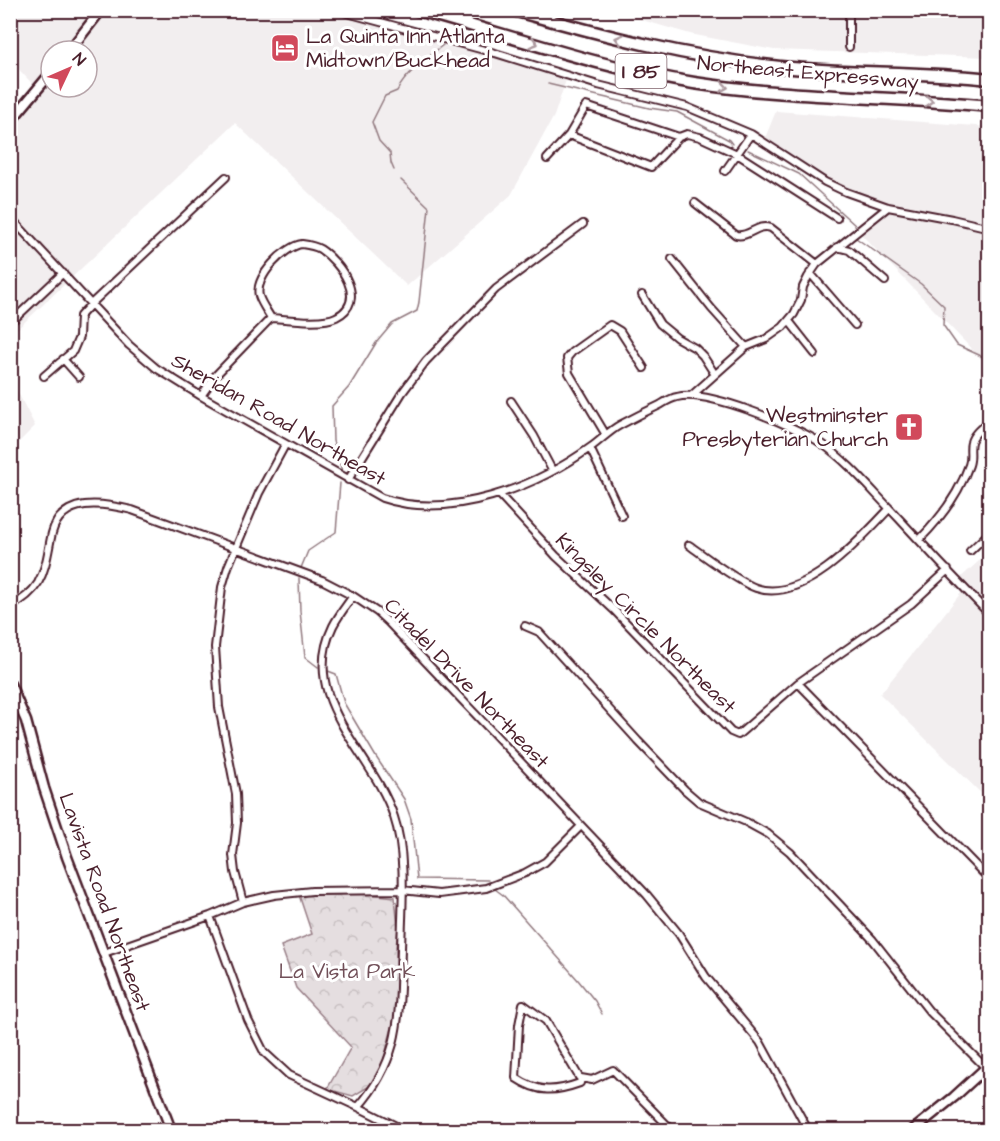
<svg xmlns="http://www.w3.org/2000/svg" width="1000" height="1141" viewBox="0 0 1000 1141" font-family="'Architects Daughter',sans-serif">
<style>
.built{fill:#f2eeef;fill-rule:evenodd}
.park{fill:url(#park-crowns);stroke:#987e86;stroke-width:1.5}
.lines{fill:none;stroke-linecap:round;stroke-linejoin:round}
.stream{stroke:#91787e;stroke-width:1.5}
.minor-casing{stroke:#4a1f2b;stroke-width:10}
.secondary-casing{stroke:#4a1f2b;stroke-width:13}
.motorway-casing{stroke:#4a1f2b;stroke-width:15}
.minor{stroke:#fff;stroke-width:6}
.secondary{stroke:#fff;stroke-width:8}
.motorway{stroke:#fff;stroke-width:10}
.oneway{stroke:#ae9aa0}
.labels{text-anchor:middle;stroke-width:6;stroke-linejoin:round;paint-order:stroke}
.shield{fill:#fff;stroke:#80626b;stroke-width:1.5}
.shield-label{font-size:20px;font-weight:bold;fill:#4a1f2b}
.poi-label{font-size:21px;fill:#4a1f2b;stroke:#fff;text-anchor:start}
.street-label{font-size:21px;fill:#4a1f2b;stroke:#fff}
.park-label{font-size:21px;fill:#714f58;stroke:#fff}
</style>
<defs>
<pattern id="park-crowns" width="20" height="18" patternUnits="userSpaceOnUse" patternTransform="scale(1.5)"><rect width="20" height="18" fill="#e5dee0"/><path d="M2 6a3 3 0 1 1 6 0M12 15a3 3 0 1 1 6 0" fill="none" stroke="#c6bec0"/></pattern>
</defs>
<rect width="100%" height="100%" fill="#fff"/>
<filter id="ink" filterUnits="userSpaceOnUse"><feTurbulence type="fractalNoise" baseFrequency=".0167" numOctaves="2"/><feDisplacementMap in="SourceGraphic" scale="12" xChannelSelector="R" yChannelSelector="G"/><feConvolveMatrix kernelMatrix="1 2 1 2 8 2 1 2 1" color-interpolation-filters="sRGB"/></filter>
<g filter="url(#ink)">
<path class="built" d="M 11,11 L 343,11 L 453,45 L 568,74 L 554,116 L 511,195 L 407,286 L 235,123 L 11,335 L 11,123 L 39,91 L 11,61 ZM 51,51 L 87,51 L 87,87 L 51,87 Z
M 611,11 L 989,11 L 989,57 L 774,50 L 690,34 Z
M 776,111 L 989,127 L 989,367 L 859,232 L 893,206 L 827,184 L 763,143 Z
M 11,379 L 35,426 L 11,450 L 10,450 Z
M 989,552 L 989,801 L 880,694 L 965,588 L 958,580 Z"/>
<path class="park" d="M 368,894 L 395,897 L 398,929 L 396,947 L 396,1012 L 382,1066 L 373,1084 L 353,1096 L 327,1089 L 351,1047 L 296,988 L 281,946 L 312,934 L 299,895 Z"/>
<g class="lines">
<path class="stream" d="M 548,84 L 649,108 L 677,112 L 729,140 L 732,144
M 748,150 L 799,174 L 856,226
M 394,170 L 391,163 L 390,153 L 379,141 L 372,122 L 385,96 L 397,91 C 407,72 426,59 443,45
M 856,238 L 921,284 L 944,306 L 943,325 L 957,345 L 990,360
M 342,471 L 333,441 L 332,406 L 349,387 L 376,343 L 392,324 L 417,311 L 419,302 L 429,207 L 401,180
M 301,568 L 308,551 L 336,532 L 340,483
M 299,578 L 300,611 L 305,657 L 318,667
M 328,671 L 336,674 L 344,703 L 376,757 L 404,799 L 411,819 L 417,879 L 488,880
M 495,889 L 503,895 L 578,980 L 595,1001 L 602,1014"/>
<g class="minor-casing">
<path id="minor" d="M 336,10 L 495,53 L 598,85 L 687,107 L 751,134 L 825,182 L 846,192 L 888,207 L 952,219 L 990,228
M 849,47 L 849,10
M 569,135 L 651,167 L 679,137
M 547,159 L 569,135 L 586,106 L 679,137 L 687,134 L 700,137 L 737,154 L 837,218
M 725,171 L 751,134
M 695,203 L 736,235 C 749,238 757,223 771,228 L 817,264
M 10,217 L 129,345 L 156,368 L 201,396 L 382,498 C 450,521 536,487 591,447 C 601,440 609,431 620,425 C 633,418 647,411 660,405 C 665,402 671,398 677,397 C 707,389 795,426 821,443 C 847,461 868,486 890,509 C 923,545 956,580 990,615
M 302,244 C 309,245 315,246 320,249 C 340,262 369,301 336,317 C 322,324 287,319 271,318 C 267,311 261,303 259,296 C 254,277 285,246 302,244 Z
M 837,247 L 849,250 L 885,281
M 672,259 L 711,308 L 746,347
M 810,273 L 855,325
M 642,295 L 660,324 L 677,338 L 695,348 L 703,356 L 714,373
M 789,321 L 815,354
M 10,323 L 63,273
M 63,359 L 79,377
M 44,376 L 73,351 L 79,337 L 80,316 L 91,304 L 226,177
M 201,396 L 216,375 L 271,318
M 691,396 L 746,347 L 766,339 L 783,327 L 794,314 L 801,300 L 803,287 L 808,277 L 817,264 L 888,207
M 511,401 L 534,436 L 552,470
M 606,435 L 569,373 L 567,358 L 572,352 L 610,325 L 620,331 L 644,368
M 590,448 L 622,516
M 348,480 L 402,393 L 426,361 L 496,289 L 583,224
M 499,494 L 556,556 L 614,610 L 731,732 L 738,735 L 798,683 L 911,604 L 948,570
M 919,540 C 940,519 959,494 969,465 C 972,457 969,449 971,442 C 973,433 984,426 990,420
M 689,545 C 706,557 738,582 756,588 C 803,604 860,540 889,509
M 970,551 L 990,532
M 353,596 C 346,606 338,616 333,626 C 297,700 373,752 394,817 C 407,855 402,908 401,949 C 400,980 401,1013 393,1044 C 386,1069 375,1088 358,1107
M 10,607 C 21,601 32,593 38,583 C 47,567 48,550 52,533 C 62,496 103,503 132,510 L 322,580 L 353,596 L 377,612 L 388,622 L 647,895 L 679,934 L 706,977 L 760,1042 L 808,1130
M 525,626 L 539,632 L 638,741 L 685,790 L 699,802 L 746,822 L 768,834 L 790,852 L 873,940 L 929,1011 L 986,1068 L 990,1076
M 798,683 L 990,880
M 243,902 L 235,872 L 233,855 L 237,823 L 236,794 L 219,707 L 215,647 L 222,587 L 228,567 L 259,493 L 285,445
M 210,916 L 248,1020 L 264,1052 L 289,1075 L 358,1107 L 404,1130
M 104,953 L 210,916 L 243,902 L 274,895 L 312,891 L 402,890 L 439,894 L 486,888 L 525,873 L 545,862 L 581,826
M 523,1004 L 546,1021 L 579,1077 L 581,1078 L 580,1083 C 555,1092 538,1093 516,1078 L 519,1025 Z
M 581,1078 L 592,1080 L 613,1070 L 672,1130"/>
</g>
<g class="secondary-casing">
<path id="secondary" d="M 69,51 L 101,10
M 10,122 L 51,73
M 10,684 L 26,721 L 44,788 L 67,857 L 171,1130
M 913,1130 L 954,1097 L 990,1064"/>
</g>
<g class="motorway-casing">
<path id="motorway" d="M 417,10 C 509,35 600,68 694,83 C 792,98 891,96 990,106
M 513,10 C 602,35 689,58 780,67 C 850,74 920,71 990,79"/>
</g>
<use href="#minor" class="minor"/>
<use href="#secondary" class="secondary"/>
<use href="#motorway" class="motorway"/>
</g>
<defs><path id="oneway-chevron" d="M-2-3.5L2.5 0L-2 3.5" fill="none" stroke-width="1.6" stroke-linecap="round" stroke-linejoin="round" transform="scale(1.5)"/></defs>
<g class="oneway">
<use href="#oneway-chevron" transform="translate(619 39) rotate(-166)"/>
<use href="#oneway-chevron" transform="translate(534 43) rotate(16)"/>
<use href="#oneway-chevron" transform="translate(724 87) rotate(8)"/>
<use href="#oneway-chevron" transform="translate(929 101) rotate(3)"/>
</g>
</g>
<defs>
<g id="hotel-square" transform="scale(1.5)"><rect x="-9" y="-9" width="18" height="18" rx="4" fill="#d1495b" stroke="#fff"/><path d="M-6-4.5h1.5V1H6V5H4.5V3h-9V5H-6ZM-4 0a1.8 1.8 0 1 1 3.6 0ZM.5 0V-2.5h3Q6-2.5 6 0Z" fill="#fff"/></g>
<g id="church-square" transform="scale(1.5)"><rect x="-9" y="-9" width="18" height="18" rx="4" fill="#d1495b" stroke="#fff"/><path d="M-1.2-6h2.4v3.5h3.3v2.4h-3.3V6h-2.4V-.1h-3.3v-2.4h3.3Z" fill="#fff"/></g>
</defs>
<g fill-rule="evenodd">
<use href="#hotel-square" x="285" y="48"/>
<use href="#church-square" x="909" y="427"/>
</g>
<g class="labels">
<rect class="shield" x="615.5" y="54" width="51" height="34" rx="4.5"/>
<g class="shield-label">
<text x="641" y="78">I 85</text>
</g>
<g class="poi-label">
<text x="306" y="43">La Quinta Inn Atlanta<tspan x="306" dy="24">Midtown/Buckhead</tspan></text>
<text x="888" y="422" text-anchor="end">Westminster<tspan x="888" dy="24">Presbyterian Church</tspan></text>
</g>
<g class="street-label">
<text transform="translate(808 72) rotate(5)" y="7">Northeast Expressway</text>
<text transform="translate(279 419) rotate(30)" y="7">Sheridan Road Northeast</text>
<text transform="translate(646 623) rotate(45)" y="7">Kingsley Circle Northeast</text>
<text transform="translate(467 683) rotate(46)" y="7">Citadel Drive Northeast</text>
<text transform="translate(105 902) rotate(70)" y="7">Lavista Road Northeast</text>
</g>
<g class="park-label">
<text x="347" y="978">La Vista Park</text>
</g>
</g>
<rect width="1000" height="1141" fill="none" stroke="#fff" stroke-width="36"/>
<rect x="18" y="18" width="964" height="1105" fill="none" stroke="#4a1f2b" stroke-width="2" filter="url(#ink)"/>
<g transform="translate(69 69) rotate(46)"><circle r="28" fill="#ffffff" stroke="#b7a5aa" stroke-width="1.5"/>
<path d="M0-4.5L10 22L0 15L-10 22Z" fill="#d1495b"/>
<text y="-9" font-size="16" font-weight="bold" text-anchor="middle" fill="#4a1f2b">N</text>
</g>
</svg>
